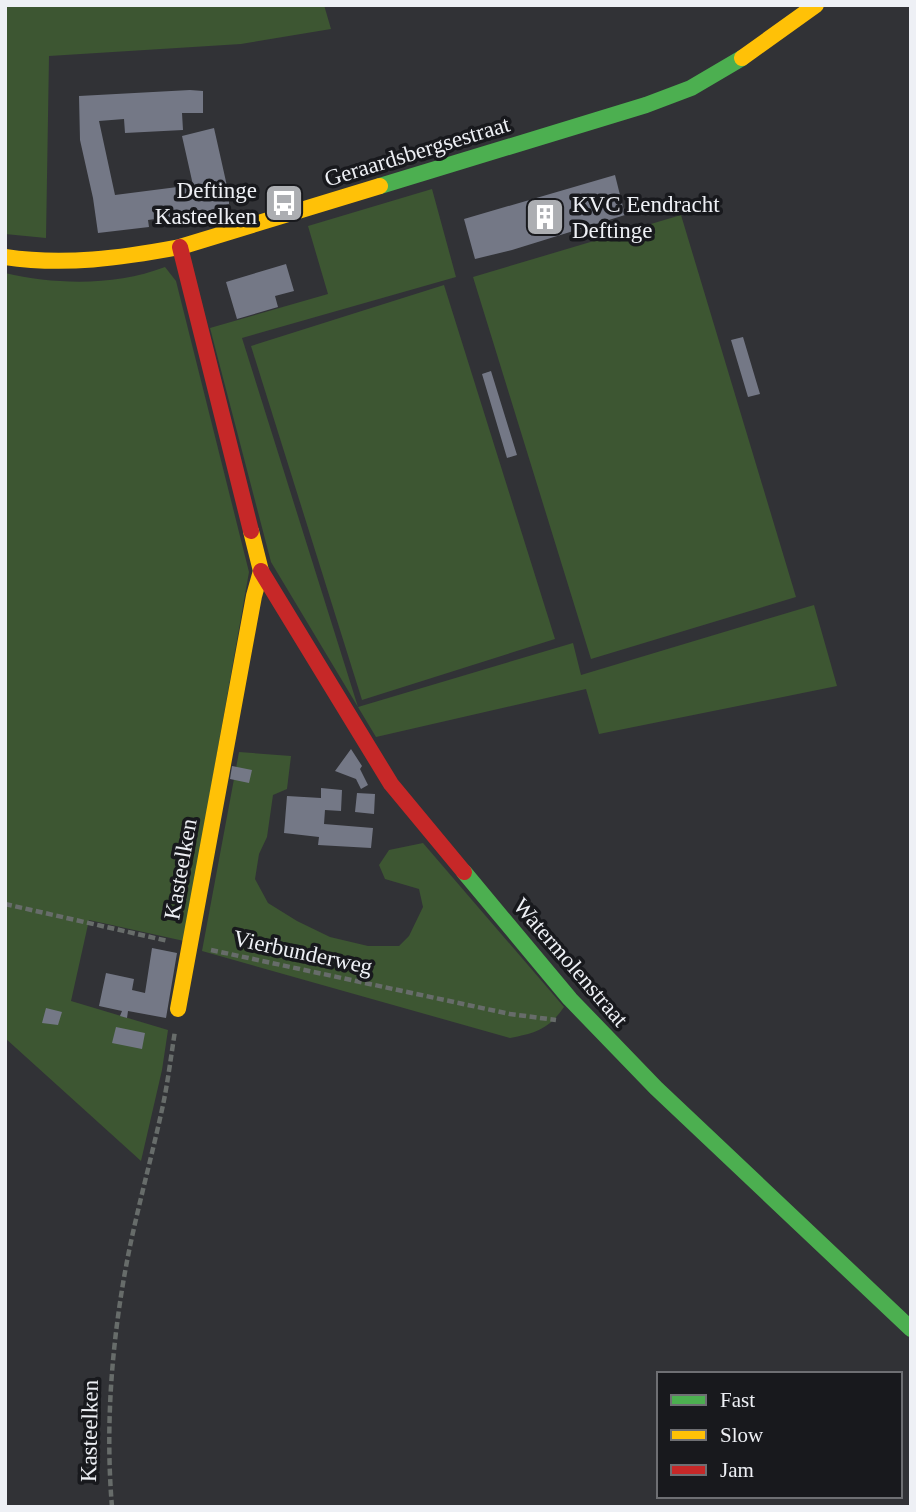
<svg xmlns="http://www.w3.org/2000/svg" width="916" height="1512" viewBox="0 0 916 1512" font-family="Georgia,serif">
<style>
.green{fill:#3d5632}
.building{fill:#747886}
.lines{fill:none;stroke-linecap:round;stroke-linejoin:round}
.path{stroke:#676c6a;stroke-width:4.5;stroke-dasharray:7 3.5;stroke-linecap:butt}
.fast{stroke:#4caf50;stroke-width:16}
.slow{stroke:#ffc107;stroke-width:16}
.jam{stroke:#c62828;stroke-width:16}
.labels{text-anchor:middle;stroke-width:7;stroke-linejoin:round;paint-order:stroke}
.street-label{font-size:23px;fill:#eef0f5;stroke:#18191d}
.poi-label{font-size:23px;fill:#eef0f5;stroke:#18191d;text-anchor:end}
</style>
<rect width="100%" height="100%" fill="#313236"/>
<path class="green" d="M 5,5 L 324,5 L 331,29 L 241,44 L 49,56 L 46,238 L 5,234 Z
M 432,189 L 456,277 L 242,338 L 358,707 L 573,643 L 581,675 L 814,605 L 837,686 L 599,734 L 586,689 L 376,737 L 271,562 L 210,328 L 328,294 L 308,226 Z
M 681,215 L 796,597 L 591,659 L 473,277 Z
M 165,267 L 176,281 L 249,572 L 184,941 L 89,920 L 71,1001 L 168,1030 L 162,1070 L 141,1161 L 5,1038 L 5,273 C 57,285 115,286 165,267 Z
M 444,285 L 555,639 L 362,700 L 251,346 Z
M 239,752 L 291,756 L 287,789 L 273,795 L 267,837 L 259,854 L 255,879 L 268,903 L 297,921 L 330,937 L 368,946 L 399,946 L 409,936 L 423,907 L 419,889 L 385,879 L 379,865 L 389,850 L 423,843 L 564,1007 C 549,1029 536,1033 510,1038 L 202,951 Z"/>
<path class="building" d="M 190,90 L 203,91 L 203,113 L 182,113 L 183,130 L 125,133 L 124,119 L 99,121 L 115,195 L 193,185 L 182,136 L 214,128 L 229,195 L 229,204 L 201,213 L 148,220 L 149,227 L 98,233 L 93,198 L 80,140 L 79,96 Z
M 615,175 L 625,215 L 512,250 L 475,259 L 464,219 Z
M 286,264 L 294,291 L 275,296 L 278,307 L 237,319 L 226,282 Z
M 743,337 L 760,394 L 748,397 L 731,340 Z
M 491,371 L 517,455 L 507,458 L 482,374 Z
M 351,749 L 362,766 L 360,769 L 368,785 L 361,789 L 356,779 L 335,771 Z
M 232,766 L 252,770 L 249,783 L 230,779 Z
M 321,788 L 342,790 L 341,811 L 325,810 L 324,824 L 373,828 L 371,848 L 318,845 L 319,837 L 284,833 L 287,796 L 321,798 Z
M 357,793 L 375,794 L 374,814 L 355,812 Z
M 152,948 L 177,953 L 166,1018 L 128,1011 L 127,1018 L 120,1016 L 122,1011 L 99,1006 L 106,973 L 134,979 L 132,990 L 145,993 Z
M 46,1008 L 62,1012 L 58,1025 L 42,1023 Z
M 116,1027 L 145,1033 L 142,1049 L 112,1043 Z"/>
<g class="lines">
<path class="path" d="M 5,904 L 168,941
M 211,950 L 510,1014 L 556,1020
M 112,1507 C 105,1424 112,1338 128,1256 C 138,1206 152,1156 163,1105 C 168,1081 171,1056 175,1031"/>
<path class="fast" d="M 380,186 L 646,105 L 691,88 L 742,58
M 464,872 L 570,999 L 656,1088 L 911,1329"/>
<path class="slow" d="M 742,58 L 816,5
M 5,257 C 65,266 121,258 180,247 L 380,186
M 178,1009 L 254,596 L 261,571 L 251,531"/>
<path class="jam" d="M 180,247 L 251,531
M 261,571 L 391,784 L 464,872"/>
</g>
<defs>
<g id="bus-square" transform="scale(2.0125)"><rect x="-9" y="-9" width="18" height="18" rx="4" fill="#acaeb2" stroke="#18191d"/><path d="M-5-6H5V4H4V6H2V4H-2V6H-4V4H-5ZM-3.5-4V0h7V-4ZM-3.5 1.2v1.5H-2V1.2ZM2 1.2v1.5H3.5V1.2Z" fill="#fff"/></g>
<g id="building-square" transform="scale(2.0125)"><rect x="-9" y="-9" width="18" height="18" rx="4" fill="#acaeb2" stroke="#18191d"/><path d="M-4-6H4V6H1V3H-1V6H-4ZM-2.5-4.3h1.7v1.8h-1.7ZM.8-4.3h1.7v1.8H.8ZM-2.5-1h1.7V.8h-1.7ZM.8-1h1.7V.8H.8Z" fill="#fff"/></g>
</defs>
<g fill-rule="evenodd">
<use href="#bus-square" x="284" y="203"/>
<use href="#building-square" x="545" y="217"/>
</g>
<g class="labels">
<g class="street-label">
<text transform="translate(417 151) rotate(-17)" y="8">Geraardsbergsestraat</text>
<text transform="translate(180 869) rotate(-80)" y="8">Kasteelken</text>
<text transform="translate(303 952) rotate(12)" y="8">Vierbunderweg</text>
<text transform="translate(571 962) rotate(49)" y="8">Watermolenstraat</text>
<text transform="translate(89 1431) rotate(-89)" y="8">Kasteelken</text>
</g>
<g class="poi-label">
<text x="257" y="198">Deftinge<tspan x="257" dy="26">Kasteelken</tspan></text>
<text x="572" y="212" text-anchor="start">KVC Eendracht<tspan x="572" dy="26">Deftinge</tspan></text>
</g>
</g>
<rect width="916" height="1512" fill="none" stroke="#eef0f5" stroke-width="14"/>
<rect x="657" y="1372" width="245" height="126" fill="#18191d" stroke="#6e6f73" stroke-width="2"/>
<rect x="671" y="1395" width="35" height="10" fill="#4caf50" stroke="#6e6f73" stroke-width="2"/>
<text x="720" y="1407" font-size="21" fill="#eef0f5">Fast</text>
<rect x="671" y="1430" width="35" height="10" fill="#ffc107" stroke="#6e6f73" stroke-width="2"/>
<text x="720" y="1442" font-size="21" fill="#eef0f5">Slow</text>
<rect x="671" y="1465" width="35" height="10" fill="#c62828" stroke="#6e6f73" stroke-width="2"/>
<text x="720" y="1477" font-size="21" fill="#eef0f5">Jam</text>
</svg>
